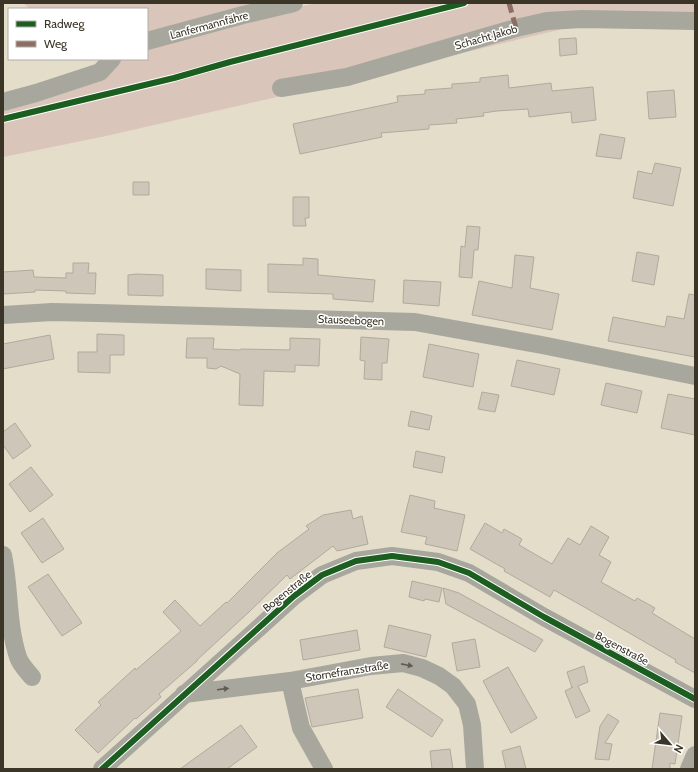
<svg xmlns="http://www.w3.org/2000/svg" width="698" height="772" viewBox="0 0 698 772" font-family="Cabin,sans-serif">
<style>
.green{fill:#dac5ba}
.building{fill:#cfc6ba;stroke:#b1a99c}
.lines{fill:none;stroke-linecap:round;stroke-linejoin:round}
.minor{stroke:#a8a79d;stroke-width:18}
.quiet{stroke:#8d6e63;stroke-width:5;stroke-dasharray:10 5;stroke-linecap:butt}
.cycleway-casing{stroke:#fff;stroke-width:8}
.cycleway{stroke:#1b5e20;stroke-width:6}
.oneway{fill:#605d50}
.labels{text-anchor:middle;stroke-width:3;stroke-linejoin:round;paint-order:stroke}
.street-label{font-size:11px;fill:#3a3527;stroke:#fff}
</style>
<rect width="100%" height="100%" fill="#e4ddca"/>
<path class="green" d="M 23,3 L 267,3 L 147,33 L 147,9 L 30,9 Z
M 317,3 L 695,3 L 695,27 L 575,26 L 342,82 L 106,136 L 3,157 L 3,105 L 116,59 L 147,59 L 147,44 L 243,19 Z"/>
<path class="building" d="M 576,38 L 577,54 L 560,56 L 559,39 Z
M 508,75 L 509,88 L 551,83 L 552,91 L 593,87 L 596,120 L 572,123 L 571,112 L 529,117 L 528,109 L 497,111 L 483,113 L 484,116 L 456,119 L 457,123 L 429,125 L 429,129 L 381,133 L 382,137 L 300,154 L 293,124 L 398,102 L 397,96 L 425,94 L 425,90 L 452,88 L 452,84 L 480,82 L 480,78 Z
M 674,90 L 676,117 L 649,119 L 647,92 Z
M 600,134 L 625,138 L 621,159 L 596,156 Z
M 655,163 L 681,168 L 673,206 L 633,198 L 638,171 L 652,174 Z
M 133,182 L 149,182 L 149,195 L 133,195 Z
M 293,197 L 309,197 L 309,218 L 305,218 L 306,226 L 293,226 Z
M 467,226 L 480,227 L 478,250 L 474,250 L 472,278 L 459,277 L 461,246 L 465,247 Z
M 637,252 L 659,256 L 654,285 L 632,281 Z
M 515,255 L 534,257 L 530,288 L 559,294 L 552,330 L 472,315 L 479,281 L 512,288 Z
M 303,258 L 318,259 L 318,275 L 375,280 L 373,302 L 333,299 L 333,294 L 268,292 L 268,264 L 303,265 Z
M 73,263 L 89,263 L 88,273 L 96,273 L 95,294 L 66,293 L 66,291 L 35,290 L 35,292 L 3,294 L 3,272 L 33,270 L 34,277 L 66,278 L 66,273 L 73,273 Z
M 206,269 L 241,270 L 241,291 L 206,289 Z
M 136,274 L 163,275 L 163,296 L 128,295 L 128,275 Z
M 404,280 L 441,282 L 439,306 L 403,303 Z
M 689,294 L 695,295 L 695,357 L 608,341 L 613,317 L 665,327 L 667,316 L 684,319 Z
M 97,334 L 124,335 L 124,355 L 110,355 L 110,373 L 78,372 L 78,352 L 97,352 Z
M 50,335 L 54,359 L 3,369 L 3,344 Z
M 361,337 L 389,339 L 387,363 L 382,363 L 382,380 L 364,379 L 365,361 L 360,360 Z
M 187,338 L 214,338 L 213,349 L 240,350 L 241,349 L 290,350 L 290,338 L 320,339 L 319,366 L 295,365 L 295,372 L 264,371 L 263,406 L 239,405 L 240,374 L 221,366 L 216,369 L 207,368 L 207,358 L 186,358 Z
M 429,344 L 479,354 L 473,387 L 423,377 Z
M 517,360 L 560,369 L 554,395 L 511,386 Z
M 606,383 L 642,391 L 637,413 L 601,405 Z
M 482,392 L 499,395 L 495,412 L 478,409 Z
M 668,394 L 695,399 L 695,435 L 661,428 Z
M 411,411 L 432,416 L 429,430 L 408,426 Z
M 15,423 L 31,446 L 13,459 L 3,445 L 3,432 Z
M 416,451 L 445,457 L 442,473 L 413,467 Z
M 31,467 L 53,495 L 30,512 L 9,484 Z
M 410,495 L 435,501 L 434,508 L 465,515 L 457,551 L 425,544 L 427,537 L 401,532 Z
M 351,510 L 353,519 L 362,516 L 368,544 L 337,551 L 333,546 L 290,579 L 287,575 L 249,612 L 197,660 L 197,661 L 159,694 L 161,697 L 136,719 L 135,718 L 98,753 L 75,730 L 101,705 L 98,702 L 135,668 L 136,670 L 181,631 L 163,612 L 175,600 L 200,626 L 226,602 L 227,603 L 277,553 L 309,529 L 306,526 L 323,515 Z
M 43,518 L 64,549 L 42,563 L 21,533 Z
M 485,523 L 502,533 L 504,529 L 522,539 L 519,545 L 552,564 L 568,538 L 580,545 L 591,526 L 609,537 L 599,555 L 611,562 L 601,582 L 635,601 L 637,598 L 655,608 L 652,613 L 695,639 L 695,673 L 675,662 L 676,660 L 586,608 L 554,590 L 550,597 L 504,571 L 505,569 L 470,549 Z
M 48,574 L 82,623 L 62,636 L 28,587 Z
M 412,581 L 442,588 L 439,602 L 425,599 L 424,601 L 409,597 Z
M 443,588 L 459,593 L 543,640 L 535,652 L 446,604 Z
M 389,625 L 431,635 L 426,657 L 384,647 Z
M 357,630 L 360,650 L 303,660 L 300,640 Z
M 475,639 L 480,667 L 457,671 L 452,643 Z
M 584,666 L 588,682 L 578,686 L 590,711 L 576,718 L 565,691 L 573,687 L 572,688 L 567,672 Z
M 508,667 L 537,718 L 511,733 L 483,681 Z
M 358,689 L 363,718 L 312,727 L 305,698 Z
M 398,689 L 443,720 L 432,737 L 386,707 Z
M 660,713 L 682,716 L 675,764 L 670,763 L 670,769 L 652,769 Z
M 608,714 L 619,721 L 605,743 L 612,744 L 609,760 L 595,759 L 600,726 Z
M 241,725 L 257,747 L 227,769 L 180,769 Z
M 520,746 L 526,769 L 506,769 L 502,751 Z
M 450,749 L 453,769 L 432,769 L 430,751 Z"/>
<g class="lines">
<path class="minor" d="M 147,41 L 243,15 L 294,3
M 281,88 L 347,77 L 516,28 L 547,21 L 582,19 L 695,21
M 3,102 L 36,93 L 100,72 L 112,59
M 3,315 L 52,312 L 98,313 L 415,322 L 542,345 L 695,376
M 3,555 C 10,588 7,624 18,657 C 20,664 27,671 32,677
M 290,681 L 301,728 L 324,769
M 184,694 L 290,681 L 371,666 L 403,663 L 422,668 L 439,676 L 453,686 L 467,704 L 472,725 L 475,769
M 102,769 L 294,596 L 322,575 L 356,561 L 392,556 L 438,562 L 469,573 L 544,617 L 695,699
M 689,769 L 695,755"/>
<path class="quiet" d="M 509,3 L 516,28"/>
<g class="cycleway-casing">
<path id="cycleway" d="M 3,119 L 174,78 L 230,62 L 464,3
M 102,769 L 294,596 L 322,575 L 356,561 L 392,556 L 438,562 L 469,573 L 544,617 L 695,699"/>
</g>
<use href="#cycleway" class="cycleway"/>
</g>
<defs><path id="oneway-solid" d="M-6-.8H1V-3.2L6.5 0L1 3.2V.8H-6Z"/></defs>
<g class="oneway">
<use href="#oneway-solid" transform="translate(407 665) rotate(11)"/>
<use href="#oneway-solid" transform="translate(223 689) rotate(-7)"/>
</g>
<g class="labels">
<g class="street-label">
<text transform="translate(209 25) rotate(-15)" y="4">Lanfermannfähre</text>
<text transform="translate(486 37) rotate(-16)" y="4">Schacht Jakob</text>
<text transform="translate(351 320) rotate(2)" y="4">Stauseebogen</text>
<text transform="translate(287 591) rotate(-39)" y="4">Bogenstraße</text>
<text transform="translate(622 648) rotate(28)" y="4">Bogenstraße</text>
<text transform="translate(347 671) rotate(-9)" y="4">Stornefranzstraße</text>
</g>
</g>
<rect width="698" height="772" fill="none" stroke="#3a3527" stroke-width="8"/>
<rect x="8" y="8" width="140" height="52" fill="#ffffff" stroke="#b0aea9"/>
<rect x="16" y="21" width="20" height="6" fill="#1b5e20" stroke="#b0aea9"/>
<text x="44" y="28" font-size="12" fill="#3a3527">Radweg</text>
<rect x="16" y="41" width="20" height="6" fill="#8d6e63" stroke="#b0aea9"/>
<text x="44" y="48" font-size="12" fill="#3a3527">Weg</text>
<g transform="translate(670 744) rotate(118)" stroke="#ffffff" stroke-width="3" paint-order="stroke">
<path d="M0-3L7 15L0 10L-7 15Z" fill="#3a3527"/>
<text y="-6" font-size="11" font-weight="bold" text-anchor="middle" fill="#3a3527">N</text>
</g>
</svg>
